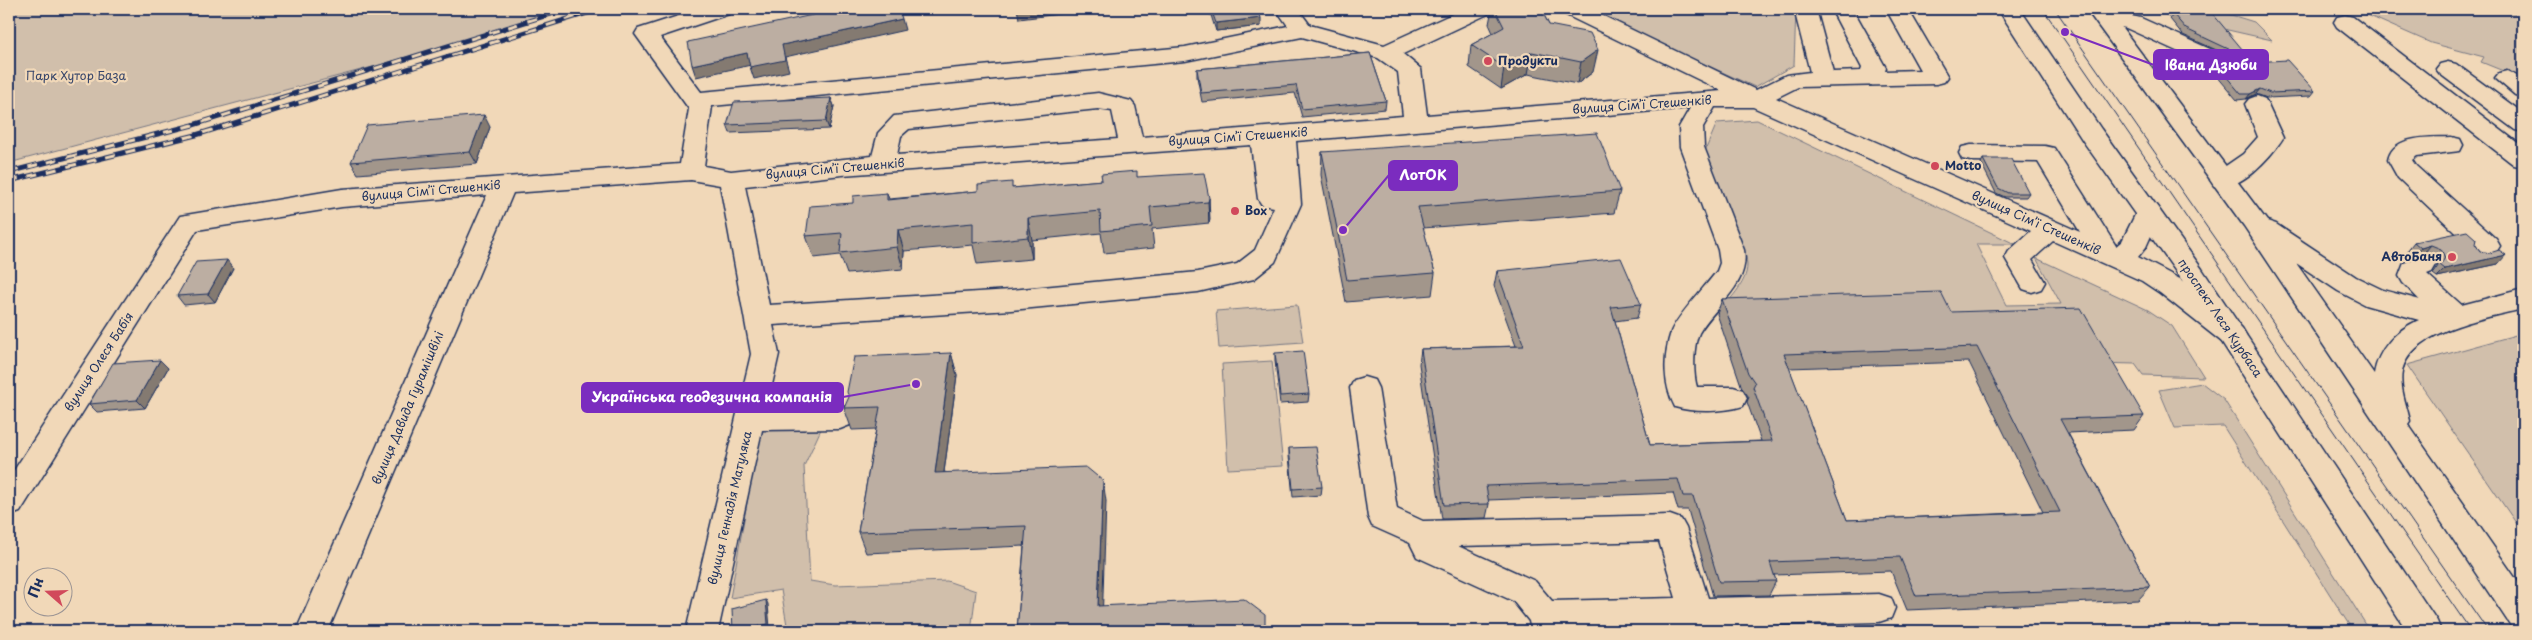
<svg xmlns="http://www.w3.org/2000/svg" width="2532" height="640" viewBox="0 0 2532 640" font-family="'Playpen Sans',sans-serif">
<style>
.green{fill:#d1bfab;stroke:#767784}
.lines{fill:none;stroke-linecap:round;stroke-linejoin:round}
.minor-casing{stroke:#1b2f5e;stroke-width:3}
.major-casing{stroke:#1b2f5e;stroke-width:3}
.minor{fill:#f1d8b8;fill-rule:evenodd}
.major{fill:#f1d8b8;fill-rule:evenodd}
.tram{stroke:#1b2f5e;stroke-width:1}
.rail-casing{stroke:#1b2f5e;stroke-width:5}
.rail{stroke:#f1d8b8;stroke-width:3;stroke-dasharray:10;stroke-linecap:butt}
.wall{fill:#a2968b;stroke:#1b2f5e;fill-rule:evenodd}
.shaded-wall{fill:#847a71;stroke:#1b2f5e}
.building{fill:#bcaea2;stroke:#1b2f5e;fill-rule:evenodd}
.poi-dot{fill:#d1495b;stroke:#f1d8b8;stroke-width:2}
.labels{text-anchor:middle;stroke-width:4.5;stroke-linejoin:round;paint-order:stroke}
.poi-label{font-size:12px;font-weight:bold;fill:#1b2f5e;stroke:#f1d8b8;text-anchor:start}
.park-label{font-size:12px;fill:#36456a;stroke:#f1d8b8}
.street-label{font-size:12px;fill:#1b2f5e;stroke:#f1d8b8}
.leader{fill:none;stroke:#7b2cbf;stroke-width:2}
.callout-dot{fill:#7b2cbf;stroke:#f1d8b8;stroke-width:2}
.callout{fill:#7b2cbf;stroke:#7b2cbf;stroke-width:2}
.callout-label{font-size:14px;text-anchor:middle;font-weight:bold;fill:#fff}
</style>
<rect width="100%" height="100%" fill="#f1d8b8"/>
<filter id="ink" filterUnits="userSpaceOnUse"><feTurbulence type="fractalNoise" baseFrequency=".02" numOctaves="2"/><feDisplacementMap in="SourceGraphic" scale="10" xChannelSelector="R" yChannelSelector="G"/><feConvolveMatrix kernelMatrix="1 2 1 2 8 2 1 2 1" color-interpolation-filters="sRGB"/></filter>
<g filter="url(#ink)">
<path class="green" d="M 9,9 L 567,9 L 380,65 L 9,163 Z
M 1583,9 L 1796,9 L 1794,65 L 1755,87 Z
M 2160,9 L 2212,9 L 2254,22 L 2272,40 L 2219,28 L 2207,16 L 2169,18 Z
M 2346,9 L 2523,9 L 2523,79 L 2481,62 L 2484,57 L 2431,43 L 2365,14 Z
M 1757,120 L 2015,244 L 1976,244 L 2006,305 L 2061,304 L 2036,258 L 2148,310 L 2172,326 L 2204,377 L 2143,375 L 2135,364 L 2095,363 L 1717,314 C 1728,301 1747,284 1747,265 C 1747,244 1712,180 1702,158 L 1717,123 Z
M 1297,305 L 1303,342 L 1219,348 L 1216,311 Z
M 2523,333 L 2523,533 L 2407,365 Z
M 1272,361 L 1283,466 L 1228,469 L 1222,364 Z
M 2202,383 L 2224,400 L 2370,631 L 2353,631 L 2223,426 L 2175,428 L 2159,390 Z
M 761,424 L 822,427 L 804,466 L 810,581 L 835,585 L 947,581 L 976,591 L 971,631 L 788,631 L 781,590 L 730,598 Z"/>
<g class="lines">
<g class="minor-casing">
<path id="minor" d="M 700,9 L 732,9 L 729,14 L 660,37 L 701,92 L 1185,47 L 1288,26 L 1276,9 L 1298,9 L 1310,25 L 1384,45 L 1463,9 L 1491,9 L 1488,14 L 1403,54 L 1421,69 L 1427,115 L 1722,91 L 1564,14 L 1561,9 L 1589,9 L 1756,90 L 1786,75 L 1810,72 L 1794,9 L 1816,9 L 1833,72 L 1861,71 L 1862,68 L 1831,9 L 1853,9 L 1886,68 L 1885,71 L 1920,70 L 1886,9 L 1908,9 L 1948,77 L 1944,82 L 1936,84 L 1798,87 L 1776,98 L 2080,232 L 2038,162 L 1971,161 L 1962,159 L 1959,153 L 1962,147 L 1971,145 L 2045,146 L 2054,148 L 2116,246 L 2122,241 L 2139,207 L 2148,204 L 2157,207 L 2161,213 L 2146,247 L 2138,257 L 2180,279 L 2242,328 L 2246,335 L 2242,342 L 2232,345 L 2222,342 L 2160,293 L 2142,281 L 2053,241 L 2032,260 L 2045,282 L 2041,289 L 2032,292 L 2023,289 L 2005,258 L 2009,251 L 2031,231 L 1753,107 L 1715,107 L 1703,127 L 1704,147 L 1744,250 C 1750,286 1715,305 1699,333 C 1693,346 1693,374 1697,387 L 1733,387 L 1743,390 L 1747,398 L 1743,406 C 1724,412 1694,413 1675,407 C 1663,385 1663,356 1671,332 C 1676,317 1706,286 1717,271 L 1720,263 L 1718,250 L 1680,147 L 1679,127 L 1690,108 L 1296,141 L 1301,204 L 1275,262 L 1254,279 L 1198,292 L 1011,310 L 773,325 L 779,354 L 767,407 L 840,405 L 850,409 L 855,417 L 850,425 L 840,429 L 762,430 L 718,631 L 686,631 L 751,354 L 720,185 L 691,180 L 513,193 L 328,631 L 296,631 L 487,195 L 342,207 L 197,230 L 20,512 L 9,516 L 9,478 L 180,216 L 342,189 L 680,164 L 689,109 L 635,34 L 638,29 ZM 1302,37 L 1378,58 L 1398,72 L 1403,116 L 1142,137 L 1135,106 L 1131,101 L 1098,93 L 894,116 L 878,133 L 872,156 L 731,171 L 704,166 L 712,106 L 1185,61 ZM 1098,109 L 1112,111 L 1118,139 L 897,155 L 901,136 L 909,129 ZM 1251,145 L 1258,199 L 1262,205 L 1274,207 L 1255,250 L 1237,264 L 1198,272 L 1011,290 L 769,305 L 745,186 L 842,175 Z
M 2104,10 L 2141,18 L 2230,58 L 2233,63 L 2230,68 L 2222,70 L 2214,68 L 2126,28 L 2096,22 L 2093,17 L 2096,12 Z
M 2345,15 L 2353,17 L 2523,147 L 2523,167 L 2514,165 L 2337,27 L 2334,22 L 2337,17 Z
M 2448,62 L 2456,64 L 2523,113 L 2523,132 L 2515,130 L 2440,74 L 2436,69 L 2440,64 Z
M 2507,71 L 2523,79 L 2523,97 L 2515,95 L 2495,78 L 2499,73 Z
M 2257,96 L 2265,99 L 2283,138 C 2271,157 2239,193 2214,186 L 2210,180 L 2214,174 L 2243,154 L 2258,137 L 2245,104 L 2249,99 Z
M 2451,137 L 2460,139 L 2463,145 L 2460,151 L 2417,156 L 2412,160 L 2416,166 L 2496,239 L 2500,246 C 2493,258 2486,262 2473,258 L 2469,251 L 2471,247 L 2398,178 L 2388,160 C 2393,134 2431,138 2451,137 Z
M 2423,255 L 2432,258 L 2436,265 L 2432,272 L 2427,274 L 2465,308 L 2469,315 L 2465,322 C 2441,329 2419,298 2403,283 L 2399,276 L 2404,263 Z
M 1364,377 L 1374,380 L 1378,388 L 1397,509 L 1423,521 L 1670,515 L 1681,519 L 1686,528 L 1708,598 L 1879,594 L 1891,598 L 1895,608 L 1891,618 L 1879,622 L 1531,631 L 1529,621 L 1513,601 L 1417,557 L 1410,543 L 1372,526 L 1368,517 L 1350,388 L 1354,380 ZM 1659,541 L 1676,598 L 1552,601 L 1535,581 L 1458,546 Z"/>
</g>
<g class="major-casing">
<path id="major" d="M 1998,9 L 2020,9 L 2101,129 L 2202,269 L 2437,621 L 2441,631 L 2407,631 L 2184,283 L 2083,141 Z
M 2086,9 L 2108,9 L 2267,221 L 2276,224 L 2356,277 L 2383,290 L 2450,308 L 2523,289 L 2523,309 C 2489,317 2410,330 2402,372 C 2399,387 2407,406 2410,421 L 2408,424 L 2523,589 L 2523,630 L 2511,626 L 2244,226 ZM 2296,263 L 2338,291 L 2365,305 L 2419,320 C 2396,330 2378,349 2374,374 Z"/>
</g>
<use href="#minor" class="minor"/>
<use href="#major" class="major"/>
<path class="tram" d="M 2043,9 L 2471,631
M 2055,9 L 2488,631"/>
<g class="rail-casing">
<path id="rail" d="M 9,172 L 193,125 L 567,9
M 9,181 L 196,135 L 600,9"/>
</g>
<use href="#rail" class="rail"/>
</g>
<path class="wall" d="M 1209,9 L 1258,9 L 1261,26 L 1216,31 Z
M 1492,9 L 1541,9 L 1549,25 L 1593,72 L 1577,84 L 1528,74 L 1501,89 L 1469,67 L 1471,45 L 1493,33 L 1489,24 Z
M 2173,14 L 2253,62 L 2315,91 L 2311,96 L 2267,98 L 2256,94 L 2246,99 L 2237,100 L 2211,69 L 2215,63 L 2225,66 L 2234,64 L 2232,57 L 2183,35 L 2170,19 Z
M 1370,53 L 1386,101 L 1385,109 L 1302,117 L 1295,93 L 1202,102 L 1197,77 L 1197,69 Z
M 831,98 L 834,106 L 829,129 L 730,133 L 727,125 Z
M 490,127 L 477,164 L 358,174 L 351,162 Z
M 1322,152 L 1620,191 L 1614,213 L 1423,228 L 1435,273 L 1432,295 L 1346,302 L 1321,175 Z
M 1983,159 L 2029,193 L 2026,197 L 2005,197 L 1996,193 L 1981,163 Z
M 1137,177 L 1209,198 L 1209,223 L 1152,229 L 1154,248 L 1104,253 L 1101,233 L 1032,240 L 1032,259 L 977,264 L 973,245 L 904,251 L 903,269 L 847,274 L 840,255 L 814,258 L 806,236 L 853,203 L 887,193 L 889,199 Z
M 2414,242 L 2475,244 L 2480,251 L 2498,264 L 2437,277 L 2433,274 L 2438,266 L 2434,257 L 2424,253 L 2414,257 L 2407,251 Z
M 233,268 L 215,302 L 184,305 L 177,296 Z
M 1497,271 L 1641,304 L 1637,318 L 1615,321 L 1650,445 L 1761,441 L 1747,402 L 1749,397 L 1742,388 L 1717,314 L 1722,299 L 1951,312 L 2144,416 L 2134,430 L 2068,433 L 2150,587 L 2138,600 L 1907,610 L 1891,571 L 1774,575 L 1776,581 L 1769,595 L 1713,596 L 1688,510 L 1678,510 L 1673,493 L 1488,500 L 1489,504 L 1486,518 L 1442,519 L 1419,364 L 1421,349 L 1516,346 L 1494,286 ZM 1969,362 L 2043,512 L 1847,520 L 1789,368 Z
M 951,353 L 957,375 L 944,472 L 1106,501 L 1017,631 L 1024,546 L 866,553 L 858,532 L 876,429 L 852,430 L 844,408 Z
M 1275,353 L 1309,394 L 1308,402 L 1280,404 L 1275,361 Z
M 168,368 L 145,408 L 97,412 L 89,404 Z
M 1289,448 L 1322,487 L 1321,495 L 1293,497 L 1289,456 Z"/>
<path class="shaded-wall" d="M 1017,9 L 1100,9 L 1019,19 Z
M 1261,18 L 1261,26 L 1216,31 L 1216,23 Z
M 902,19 L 905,30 L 785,57 L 789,71 L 754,79 L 750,67 L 782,45 Z
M 1598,50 L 1593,72 L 1577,84 L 1581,62 Z
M 1532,52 L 1528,74 L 1501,89 L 1504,67 Z
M 747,53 L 751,65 L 696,77 L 692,65 Z
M 2260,89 L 2256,94 L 2246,99 L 2250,94 Z
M 831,98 L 834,106 L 829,129 L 826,121 Z
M 484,115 L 490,127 L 477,164 L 470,152 Z
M 1209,198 L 1210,220 L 1209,223 L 1208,202 Z
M 1028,218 L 1032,240 L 1032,259 L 1028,237 Z
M 898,230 L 904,251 L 903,269 L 897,247 Z
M 2431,245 L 2424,253 L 2414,257 L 2421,248 Z
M 2506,255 L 2498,264 L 2437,277 L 2445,269 Z
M 227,260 L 233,268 L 215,302 L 208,294 Z
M 951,353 L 957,375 L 941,494 L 935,473 Z
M 160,360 L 168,368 L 145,408 L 137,400 Z
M 1103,481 L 1106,501 L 1102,626 L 1098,606 Z
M 766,600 L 768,604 L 770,628 L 757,631 L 740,631 Z"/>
<path class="building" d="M 840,9 L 899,9 L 902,19 L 782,45 L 785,60 L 750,67 L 747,53 L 692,65 L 688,42 Z
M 1211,9 L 1258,9 L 1261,18 L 1216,23 Z
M 1495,9 L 1541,9 L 1549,25 L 1590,33 L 1598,50 L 1581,62 L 1532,52 L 1504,67 L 1471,45 L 1504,27 Z
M 2212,13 L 2253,62 L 2287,60 L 2315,91 L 2270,93 L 2260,89 L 2250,94 L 2241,94 L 2215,63 L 2225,66 L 2234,64 L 2238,59 L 2235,52 L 2186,29 L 2173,14 Z
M 1370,53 L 1386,101 L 1302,109 L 1296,85 L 1201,93 L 1197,69 Z
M 831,98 L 826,121 L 727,125 L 734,102 Z
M 484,115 L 470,152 L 351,162 L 367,125 Z
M 1597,133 L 1620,191 L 1418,207 L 1435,273 L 1347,280 L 1322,152 Z
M 1983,159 L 2011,159 L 2029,193 L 2008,193 L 1998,188 Z
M 1137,171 L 1137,177 L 1204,173 L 1209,198 L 1208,202 L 1150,207 L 1152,226 L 1101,231 L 1100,211 L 1028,218 L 1028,237 L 973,243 L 973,223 L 898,230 L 897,247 L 840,253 L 842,233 L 806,236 L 810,206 L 853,203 L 853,196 L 887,193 L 887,200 L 978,191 L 978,185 L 1012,182 L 1012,188 L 1102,180 L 1101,174 Z
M 2467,231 L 2476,239 L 2475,244 L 2480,251 L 2490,253 L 2499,250 L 2506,255 L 2445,269 L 2440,265 L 2445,258 L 2441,249 L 2431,245 L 2421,248 L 2414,242 Z
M 1621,258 L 1641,304 L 1611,307 L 1650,445 L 1772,441 L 1753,387 L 1755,383 L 1748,373 L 1722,299 L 1941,292 L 1951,312 L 2081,308 L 2144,416 L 2060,419 L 2150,587 L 1916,596 L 1900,557 L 1770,562 L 1776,581 L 1719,582 L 1693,496 L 1683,496 L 1678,479 L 1486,486 L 1489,504 L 1444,505 L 1421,349 L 1524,346 L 1497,271 ZM 1977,347 L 2060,512 L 1847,520 L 1784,354 Z
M 227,260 L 208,294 L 177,296 L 196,262 Z
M 1303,351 L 1309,394 L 1280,396 L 1275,353 Z
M 951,353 L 935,473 L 1086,467 L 1103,481 L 1098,606 L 1244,599 L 1265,615 L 1265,631 L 1017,631 L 1026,526 L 858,532 L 880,407 L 844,408 L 849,397 L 847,392 L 854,357 Z
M 160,360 L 137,400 L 89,404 L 113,363 Z
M 1316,447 L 1322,487 L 1293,489 L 1289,448 Z
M 766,600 L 768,624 L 740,631 L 733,631 L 732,609 Z"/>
</g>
<g class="poi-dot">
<circle cx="1488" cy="61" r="5"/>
<circle cx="1935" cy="166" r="5"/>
<circle cx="1235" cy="211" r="5"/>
<circle cx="2452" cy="257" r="5"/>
</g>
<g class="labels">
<g class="poi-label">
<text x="1498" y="65">Продукти</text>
<text x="1945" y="170">Motto</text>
<text x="1245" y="215">Box</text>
<text x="2442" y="261" text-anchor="end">АвтоБаня</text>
</g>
<g class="park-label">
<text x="76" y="80">Парк Хутор База</text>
</g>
<g class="street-label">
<text transform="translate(1642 105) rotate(-4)" y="4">вулиця Сімʼї Стешенків</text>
<text transform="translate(1238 137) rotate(-4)" y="4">вулиця Сімʼї Стешенків</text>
<text transform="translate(835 169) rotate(-5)" y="4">вулиця Сімʼї Стешенків</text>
<text transform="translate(431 191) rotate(-5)" y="4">вулиця Сімʼї Стешенків</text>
<text transform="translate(2036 223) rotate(24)" y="4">вулиця Сімʼї Стешенків</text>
<text transform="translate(2220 318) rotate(56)" y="4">проспект Леся Курбаса</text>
<text transform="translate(99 362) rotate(-57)" y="4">вулиця Олеся Бабія</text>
<text transform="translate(408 408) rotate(-67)" y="4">вулиця Давида Гурамішвілі</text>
<text transform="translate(730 508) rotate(-77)" y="4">вулиця Геннадія Матуляка</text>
</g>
</g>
<path class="leader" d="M2065 32L2154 65M1343 230L1389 175M916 384L843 397"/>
<g class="callout-dot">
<circle cx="2065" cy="32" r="5"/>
<circle cx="1343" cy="230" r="5"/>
<circle cx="916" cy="384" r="5"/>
</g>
<g class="callout">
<rect x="2154" y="50" width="114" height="29" rx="5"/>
<rect x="1389" y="161" width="68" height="29" rx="5"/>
<rect x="582" y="383" width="261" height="29" rx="5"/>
</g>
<g class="callout-label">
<text x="2211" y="70">Івана Дзюби</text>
<text x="1423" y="180">ЛотОК</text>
<text x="712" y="402">Українська геодезична компанія</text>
</g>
<rect width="2532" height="640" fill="none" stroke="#f1d8b8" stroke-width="30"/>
<rect x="15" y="15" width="2502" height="610" fill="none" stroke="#1b2f5e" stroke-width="2" filter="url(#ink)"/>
<g transform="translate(48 592) rotate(290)"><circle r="24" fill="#f1d8b8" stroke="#9b9494"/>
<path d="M0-4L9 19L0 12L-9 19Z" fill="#d1495b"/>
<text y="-8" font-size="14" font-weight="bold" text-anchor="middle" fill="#1b2f5e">Пн</text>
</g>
</svg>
